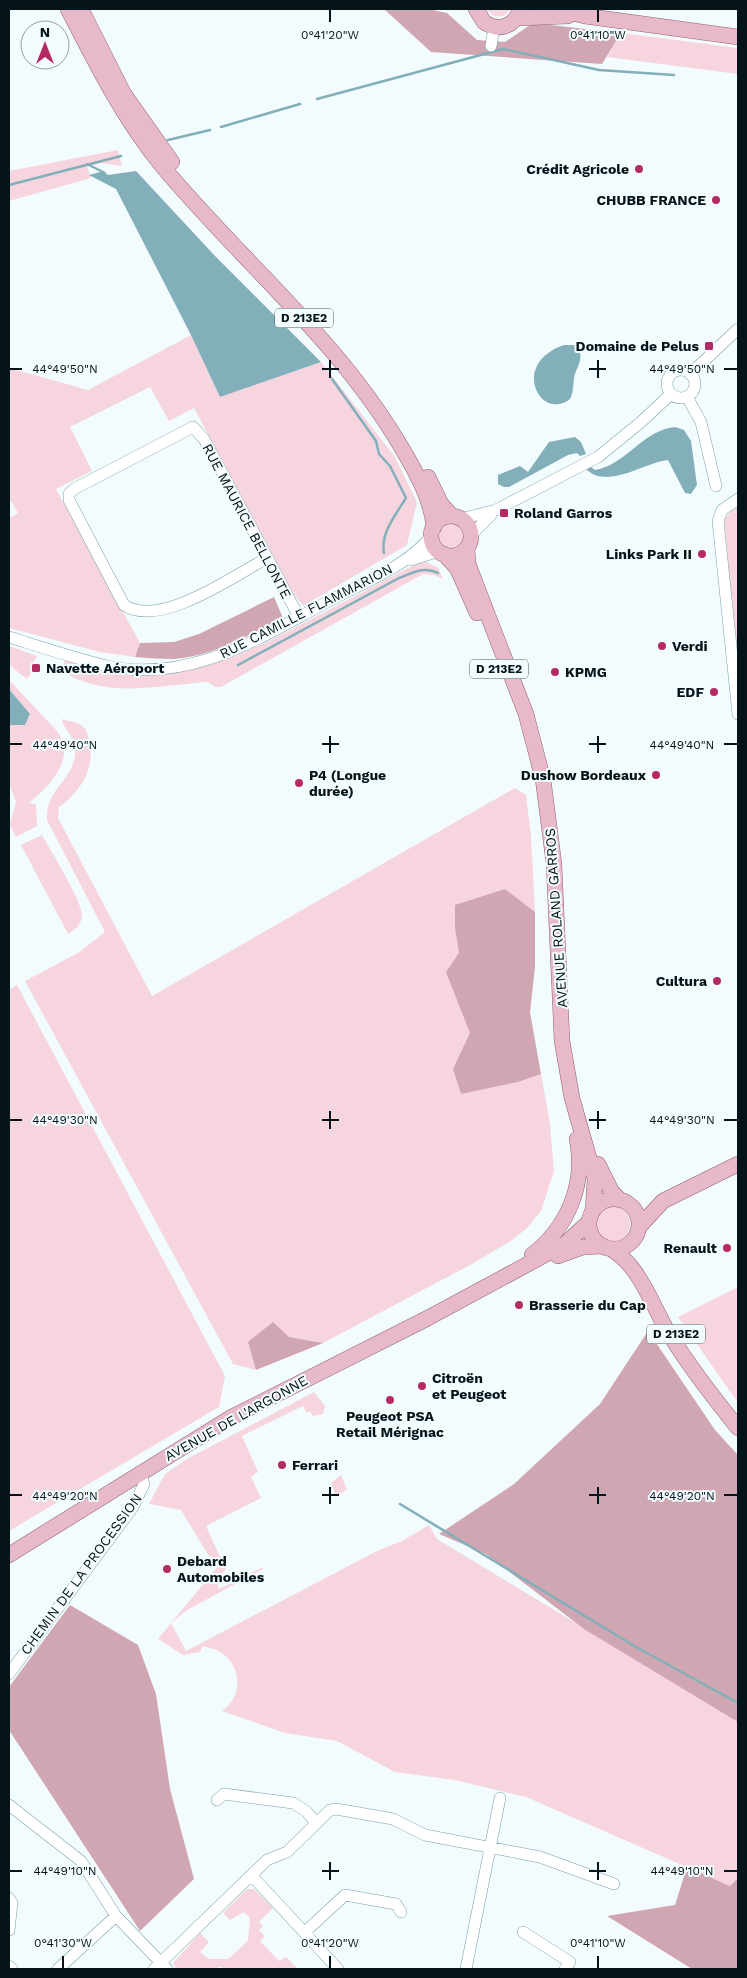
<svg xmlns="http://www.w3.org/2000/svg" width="747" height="1978" viewBox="0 0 747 1978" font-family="'Work Sans',sans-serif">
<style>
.green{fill:#f7d5de}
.forest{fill:#cfa6b1}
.water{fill:#82afb9}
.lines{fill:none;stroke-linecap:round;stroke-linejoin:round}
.stream{stroke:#82afb9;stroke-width:2.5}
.minor-casing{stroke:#76a2ab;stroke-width:12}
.major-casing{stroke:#8e6172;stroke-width:16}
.minor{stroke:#fff;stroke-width:11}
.major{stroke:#e8b9c8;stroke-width:15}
.ticks{fill:none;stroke:#041418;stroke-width:2}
.poi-dot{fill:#b52a65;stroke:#f2fbfd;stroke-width:2}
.labels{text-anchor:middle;stroke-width:4;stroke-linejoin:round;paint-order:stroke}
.shield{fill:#f2fbfd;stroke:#4b595d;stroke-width:1}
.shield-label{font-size:12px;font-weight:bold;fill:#041418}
.poi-label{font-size:14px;font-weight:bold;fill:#041418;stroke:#f2fbfd;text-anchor:start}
.street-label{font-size:14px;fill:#041418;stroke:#f2fbfd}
.ticks-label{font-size:12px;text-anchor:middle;fill:#041418;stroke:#f2fbfd;stroke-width:4;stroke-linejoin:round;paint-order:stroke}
</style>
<rect width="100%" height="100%" fill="#f2fbfd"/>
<path class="green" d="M 487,9 L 510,9 C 504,19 493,19 487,9 Z
M 621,33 L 738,48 L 738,74 L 607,57 Z
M 118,150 L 122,166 L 101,163 L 87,167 L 91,178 L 9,201 L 9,171 Z
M 191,335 L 220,397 L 321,362 L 395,457 L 417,502 L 407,545 L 303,606 L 291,590 L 194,408 L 169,421 L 150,387 L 70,427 L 92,471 L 56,489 L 140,643 L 135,657 L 100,652 L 9,628 L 9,518 L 18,513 L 9,498 L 9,368 L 88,390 Z
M 738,507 L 738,661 L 724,520 L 730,512 Z
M439 536a13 13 0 1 1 26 0a13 13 0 1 1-26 0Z
M 427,562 L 438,568 L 443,579 L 434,575 L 423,574 L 221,687 L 215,687 L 208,682 C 159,685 104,700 61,670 L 65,660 C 84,666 102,672 121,674 C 192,680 242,655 302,624 C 336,606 370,588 404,570 L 419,563 Z
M 9,646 L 37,656 L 30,669 L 33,671 L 27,679 L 9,665 Z
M 9,680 L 57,731 C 77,759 50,785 29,803 L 36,804 L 37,826 L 16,837 L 10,825 L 16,802 L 9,784 L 9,725 L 25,725 L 30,714 L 9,689 Z
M 62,719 C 68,721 76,722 81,725 C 87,729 88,735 89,741 C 96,769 80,792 59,807 L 58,818 L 152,996 L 515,788 L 526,795 L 531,836 L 535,912 L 505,889 L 480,898 L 455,928 L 459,953 L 460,1003 L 471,1033 L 453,1069 L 461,1094 L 518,1082 L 541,1074 L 550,1124 L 554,1171 L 541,1211 L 527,1228 L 512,1240 L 472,1264 L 323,1343 L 289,1337 L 248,1342 L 256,1370 L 233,1364 L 25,981 L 78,953 L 105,932 L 47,820 C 45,789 73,781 75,754 C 77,738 63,729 62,719 Z
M 42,835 C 50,850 83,902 82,916 C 81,925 75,930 68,934 L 21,845 Z
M 17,985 L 225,1376 L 219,1407 L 9,1531 L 9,990 Z
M596 1224a17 17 0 1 1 34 0a17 17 0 1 1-34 0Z
M 738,1287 L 738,1403 L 678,1317 Z
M 314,1392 L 325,1406 L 323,1414 L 313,1416 L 310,1411 L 307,1413 L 303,1406 L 242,1436 L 258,1472 L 251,1477 L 261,1498 L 206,1526 L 226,1570 L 215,1577 L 219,1589 L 263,1567 L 263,1569 L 187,1610 L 171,1623 L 186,1651 L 379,1550 L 402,1541 L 429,1525 L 437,1539 L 738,1721 L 738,1878 L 730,1886 L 526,1797 L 455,1780 L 395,1772 L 337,1741 L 285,1733 L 222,1711 C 243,1696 242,1668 222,1653 C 217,1649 209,1648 203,1646 L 200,1652 L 183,1655 L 158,1639 L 219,1565 L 207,1553 L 181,1510 L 149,1504 L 165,1474 L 187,1459 Z
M 341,1475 L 347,1490 L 336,1496 L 331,1483 Z
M 247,1889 L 254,1889 L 273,1908 L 259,1922 L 263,1926 L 259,1930 L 265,1936 L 260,1941 L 279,1961 L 286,1957 L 298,1969 L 229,1969 L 220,1967 L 215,1969 L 176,1969 L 173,1963 L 200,1933 L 209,1942 L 200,1952 L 209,1959 L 228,1959 L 248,1941 L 250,1918 L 244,1912 L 230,1920 L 223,1913 Z"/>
<path class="forest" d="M 384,9 L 428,9 L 447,13 L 477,40 L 505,42 L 533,23 L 621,33 L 602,64 L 431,52 Z
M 274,597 L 283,618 C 249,635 212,656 174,659 C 161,659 148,658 135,657 L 140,643 L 174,642 L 199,634 Z
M 505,889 L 535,912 L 535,967 L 530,1012 L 541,1074 L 518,1082 L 461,1094 L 453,1069 L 470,1033 L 446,972 L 459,953 L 455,928 L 455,905 Z
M 273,1322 L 289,1337 L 323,1343 L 256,1370 L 248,1342 Z
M 648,1331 L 715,1430 L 738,1455 L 738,1722 L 584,1629 L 486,1554 L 439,1534 L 514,1484 L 600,1404 Z
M 70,1605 L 138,1645 L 156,1694 L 170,1789 L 194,1879 L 140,1931 L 9,1730 L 9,1687 Z
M 687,1867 L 730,1886 L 738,1878 L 738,1969 L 692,1969 L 607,1916 L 675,1905 Z"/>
<path class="water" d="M 104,171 L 108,175 L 136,171 L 215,256 L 321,362 L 220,397 L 191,335 L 116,189 L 89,175 Z
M 564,345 L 577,345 C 583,354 580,363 576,371 C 572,379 575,390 570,399 C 541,422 509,364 564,345 Z
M 675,427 L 684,430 L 691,441 L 697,485 L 691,494 L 685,493 L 668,460 C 643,463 607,490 586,469 L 591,467 L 595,470 C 626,465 643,430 675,427 Z
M 575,437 L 581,442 L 586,454 L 580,456 L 577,453 L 568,455 L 509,487 L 504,487 L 498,484 L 498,475 L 520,466 L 528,472 L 549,442 Z
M 9,689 L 30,714 L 25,725 L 9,725 Z"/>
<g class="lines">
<path class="stream" d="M 317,99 L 503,49 L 599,70 L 674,75
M 221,127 L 300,104
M 168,140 L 210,130
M 87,164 L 103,172
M 9,185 L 121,156
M 332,379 L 376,441 L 379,454 L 390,466 L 406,498 C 396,514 380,534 384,553
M 238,665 L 399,578 C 413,573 423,566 438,573
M 400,1504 L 636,1647 L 738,1703"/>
<g class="minor-casing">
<path id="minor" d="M 491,46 L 494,27
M667 384a14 14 0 1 1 28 0a14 14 0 1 1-28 0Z
M 690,374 L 738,329
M 687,397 L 701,422 L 716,486
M 738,499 L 722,510 L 718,521 L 738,714
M 461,519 L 496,510 L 598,457 L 641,422 L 671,394
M 471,535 L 491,515
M 267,558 C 234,576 159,629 124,605 L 69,500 L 69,494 L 74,489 L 193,427 L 204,439 L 299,617
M 411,560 L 439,551
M 9,637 C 41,647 74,658 107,666 C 192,684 262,636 333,599 C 366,581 408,566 431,536
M 9,1674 L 133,1507 L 144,1484 L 140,1472
M 217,1800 L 224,1794 L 293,1803 L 306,1811 L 316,1823
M 9,1805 L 81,1861 L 116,1916 L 167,1969
M 252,1876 L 338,1969
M 9,1898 L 12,1903 L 9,1930
M 305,1932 L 345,1895 L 396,1904 L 401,1912
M 523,1932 L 570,1962 L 565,1969
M 9,1966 L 12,1969
M 58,1969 L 116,1916
M 154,1969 L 267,1860 L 287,1852 L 330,1810 L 336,1809 L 393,1819 L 425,1835 L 540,1857 L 614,1884
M 466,1969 L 500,1798"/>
</g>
<g class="major-casing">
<path id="major" d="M 68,9 C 96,64 124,120 163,167 C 243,263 340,341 403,450 C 417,474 431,499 434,527
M 81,9 L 124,94 L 172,162
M 476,9 L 484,22 C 498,32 514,27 520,10
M 555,9 L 585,16 L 738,37
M 517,18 L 568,16
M 428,477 L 441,504 L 452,516
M431 536a20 20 0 1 1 40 0a20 20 0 1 1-40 0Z
M 467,548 L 468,564 L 526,714 L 543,779 L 554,864 L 562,1041 L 572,1098 L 595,1179 L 593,1211
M 444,554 L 457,568 L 477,613
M 598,1164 L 612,1192 L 620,1200
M589 1224a25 25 0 1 1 50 0a25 25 0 1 1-50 0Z
M 639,1227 L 663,1201 L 738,1164
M 611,1249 C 639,1265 651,1303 667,1330 C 687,1364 713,1397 738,1428
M 532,1255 C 568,1227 586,1184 577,1139
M 558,1256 L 583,1247 L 603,1246
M 9,1555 L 230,1418 L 428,1318 L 565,1244 L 589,1222"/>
</g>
<use href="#minor" class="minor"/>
<use href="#major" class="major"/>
</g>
<path class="ticks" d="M 330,10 L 330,22M 598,10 L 598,22M 330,360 L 330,378M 598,360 L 598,378M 10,369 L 22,369M 322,369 L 339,369M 589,369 L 606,369M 724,369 L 737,369M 330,736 L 330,753M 598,736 L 598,753M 10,744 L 22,744M 322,744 L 339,744M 589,744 L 606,744M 724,744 L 737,744M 330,1111 L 330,1129M 598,1111 L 598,1129M 10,1120 L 22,1120M 322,1120 L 339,1120M 589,1120 L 606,1120M 724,1120 L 737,1120M 330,1487 L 330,1504M 598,1487 L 598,1504M 10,1495 L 22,1495M 322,1495 L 339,1495M 589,1495 L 606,1495M 724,1495 L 737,1495M 330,1862 L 330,1880M 598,1862 L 598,1880M 10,1871 L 22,1871M 322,1871 L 339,1871M 589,1871 L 606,1871M 724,1871 L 737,1871M 63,1956 L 63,1968M 330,1956 L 330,1968M 598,1956 L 598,1968"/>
<g class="poi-dot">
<circle cx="639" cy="169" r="5"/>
<circle cx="716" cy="200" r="5"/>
<rect x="704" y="341" width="10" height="10" rx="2.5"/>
<rect x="499" y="508" width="10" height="10" rx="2.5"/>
<circle cx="702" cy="554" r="5"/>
<circle cx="662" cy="646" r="5"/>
<rect x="31" y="663" width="10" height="10" rx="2.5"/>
<circle cx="555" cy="672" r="5"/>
<circle cx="714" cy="692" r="5"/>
<circle cx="656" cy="775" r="5"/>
<circle cx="299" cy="783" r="5"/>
<circle cx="717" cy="981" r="5"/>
<circle cx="727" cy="1248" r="5"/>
<circle cx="519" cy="1305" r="5"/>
<circle cx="422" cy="1386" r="5"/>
<circle cx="390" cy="1400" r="5"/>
<circle cx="282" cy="1465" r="5"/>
<circle cx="167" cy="1569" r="5"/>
</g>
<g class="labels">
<g class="shield">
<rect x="275" y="308.5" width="58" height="19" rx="4"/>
<rect x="470" y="659.5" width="58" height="19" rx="4"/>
<rect x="647" y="1324.5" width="58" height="19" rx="4"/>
</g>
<g class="shield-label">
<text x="304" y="322">D 213E2</text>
<text x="499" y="673">D 213E2</text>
<text x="676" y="1338">D 213E2</text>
</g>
<g class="poi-label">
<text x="629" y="174" text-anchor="end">Crédit Agricole</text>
<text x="706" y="205" text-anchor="end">CHUBB FRANCE</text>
<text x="699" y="351" text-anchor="end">Domaine de Pelus</text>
<text x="514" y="518">Roland Garros</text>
<text x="692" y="559" text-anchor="end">Links Park II</text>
<text x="672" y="651">Verdi</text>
<text x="46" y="673">Navette Aéroport</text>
<text x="565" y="677">KPMG</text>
<text x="704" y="697" text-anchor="end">EDF</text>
<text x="309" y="780">P4 (Longue<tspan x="309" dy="16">durée)</tspan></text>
<text x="646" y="780" text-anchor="end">Dushow Bordeaux</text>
<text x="707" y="986" text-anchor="end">Cultura</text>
<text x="717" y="1253" text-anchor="end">Renault</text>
<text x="529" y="1310">Brasserie du Cap</text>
<text x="432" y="1383">Citroën<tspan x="432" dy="16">et Peugeot</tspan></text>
<text x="390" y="1421" text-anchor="middle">Peugeot PSA<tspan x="390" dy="16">Retail Mérignac</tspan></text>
<text x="292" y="1470">Ferrari</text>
<text x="177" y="1566">Debard<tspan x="177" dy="16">Automobiles</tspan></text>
</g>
<g class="street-label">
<text transform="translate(247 521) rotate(62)" y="5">RUE MAURICE BELLONTE</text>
<text transform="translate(306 611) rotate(-27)" y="5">RUE CAMILLE FLAMMARION</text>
<text transform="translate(556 918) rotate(-94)" y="5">AVENUE ROLAND GARROS</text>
<text transform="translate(236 1418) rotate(-29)" y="5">AVENUE DE L'ARGONNE</text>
<text transform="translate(81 1574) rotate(-54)" y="5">CHEMIN DE LA PROCESSION</text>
</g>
</g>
<g class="ticks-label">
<text x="330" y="39">0°41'20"W</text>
<text x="598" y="39">0°41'10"W</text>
<text x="65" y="373">44°49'50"N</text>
<text x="682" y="373">44°49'50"N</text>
<text x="65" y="749">44°49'40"N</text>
<text x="682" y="749">44°49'40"N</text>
<text x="65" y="1124">44°49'30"N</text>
<text x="682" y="1124">44°49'30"N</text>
<text x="65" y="1500">44°49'20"N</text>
<text x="682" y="1500">44°49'20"N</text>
<text x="65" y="1875">44°49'10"N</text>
<text x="682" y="1875">44°49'10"N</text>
<text x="63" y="1947">0°41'30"W</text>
<text x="330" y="1947">0°41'20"W</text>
<text x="598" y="1947">0°41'10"W</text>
</g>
<rect width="747" height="1978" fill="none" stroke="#041418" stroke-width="20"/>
<g transform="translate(45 45)"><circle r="24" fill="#f2fbfd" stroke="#939fa1"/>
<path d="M0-4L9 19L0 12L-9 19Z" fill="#b52a65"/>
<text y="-8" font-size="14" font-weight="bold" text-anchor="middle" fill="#041418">N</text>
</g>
</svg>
